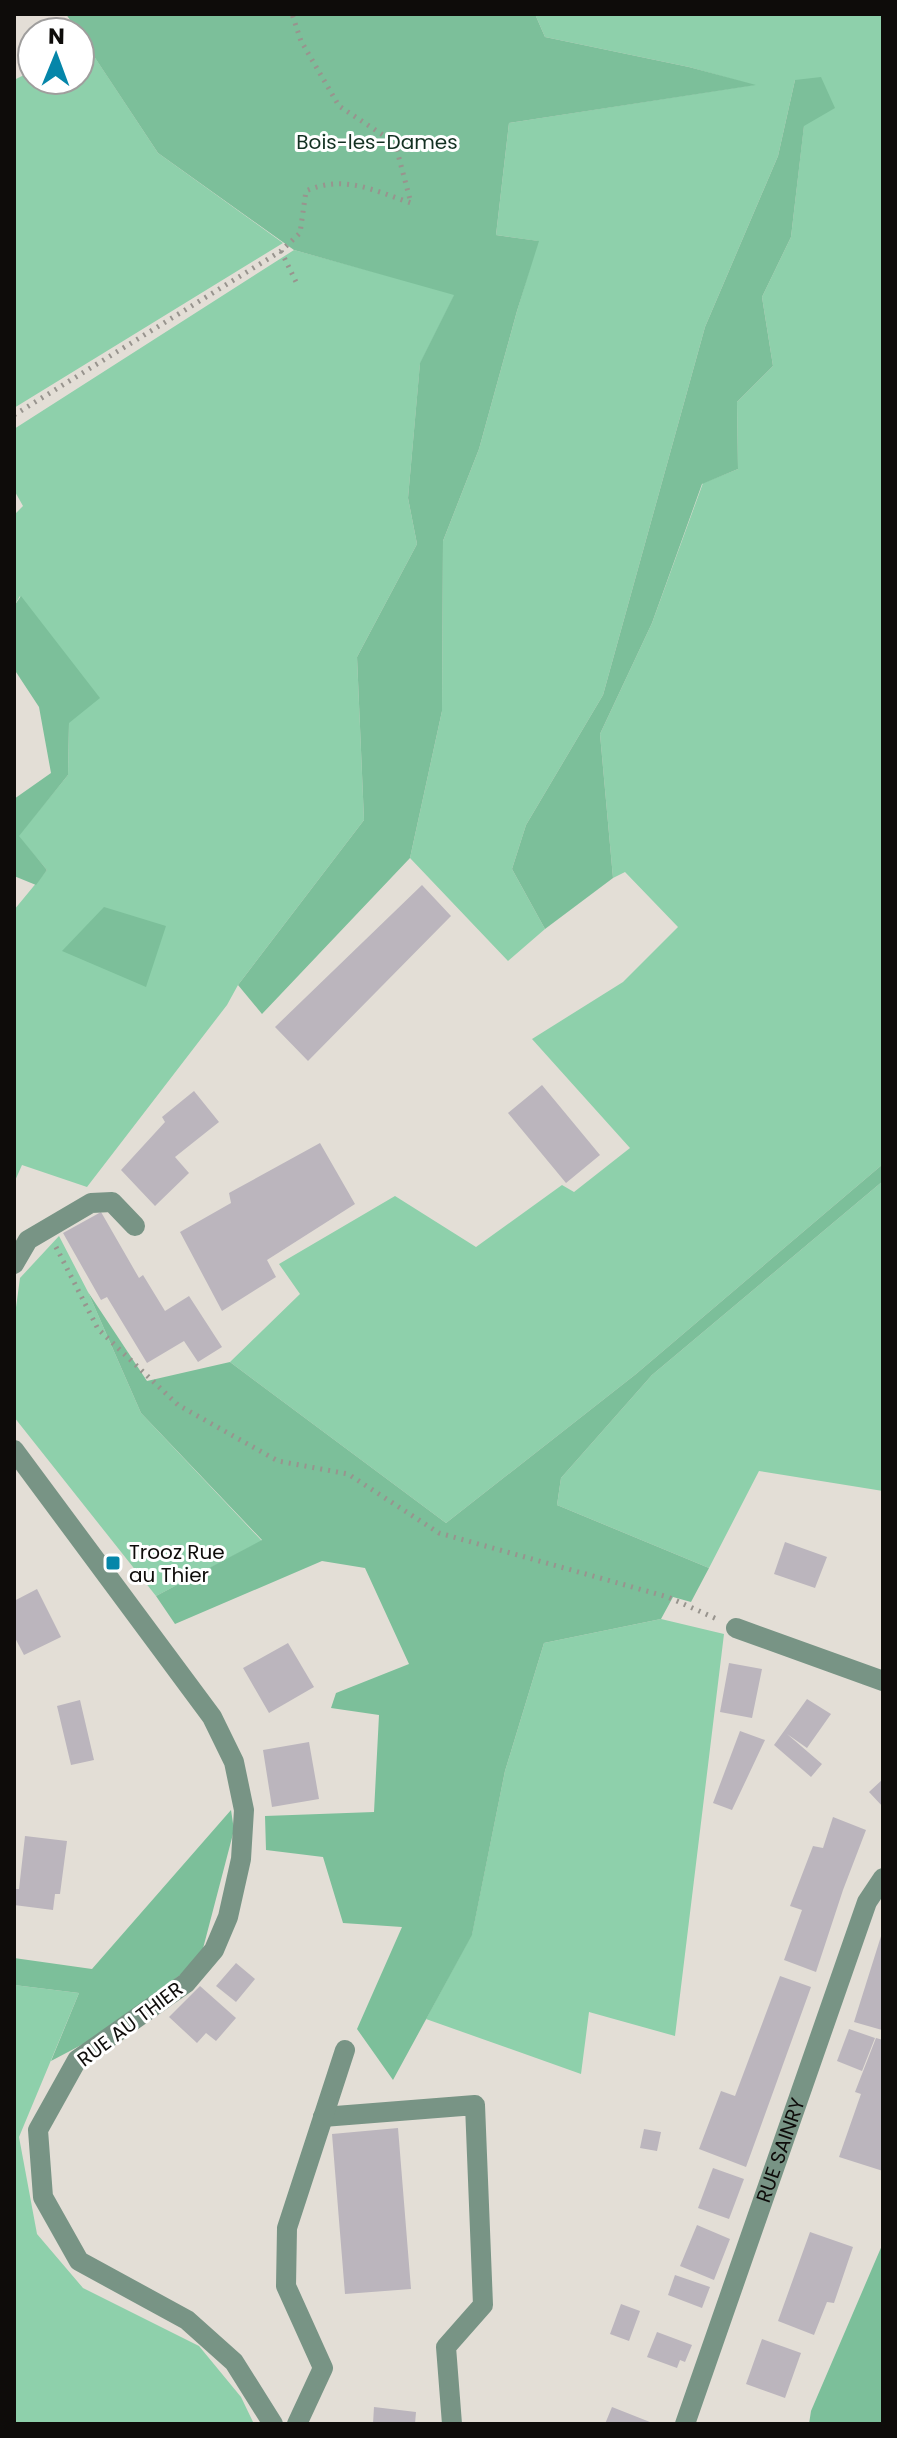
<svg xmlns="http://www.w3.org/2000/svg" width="897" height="2438" viewBox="0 0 897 2438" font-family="Poppins,sans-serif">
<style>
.green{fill:#8ed0ab}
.forest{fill:#7cbf9a}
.building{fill:#bbb5bd}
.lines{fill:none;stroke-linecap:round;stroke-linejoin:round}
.path{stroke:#98948e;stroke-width:5;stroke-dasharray:2 6;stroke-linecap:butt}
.minor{stroke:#789485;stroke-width:20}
.poi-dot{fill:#0586a9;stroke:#fff;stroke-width:3}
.labels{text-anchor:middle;stroke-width:6;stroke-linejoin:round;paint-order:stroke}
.park-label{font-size:20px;fill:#133122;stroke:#fff}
.poi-label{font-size:20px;fill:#0e0c0a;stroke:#fff;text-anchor:start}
.street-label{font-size:20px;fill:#0e0c0a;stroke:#fff}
</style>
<rect width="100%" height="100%" fill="#e3ded6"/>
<path class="green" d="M 535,14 L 883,14 L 883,1164 L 636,1374 L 446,1523 L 230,1362 L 300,1294 L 279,1264 L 395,1196 L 476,1247 L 562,1185 L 574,1192 L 630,1148 L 532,1039 L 623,982 L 678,927 L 625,872 L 613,878 L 600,734 L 652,623 L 703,483 L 738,469 L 737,402 L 773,366 L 762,297 L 791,237 L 804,125 L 795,80 L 778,156 L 705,327 L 603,695 L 526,825 L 512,869 L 545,929 L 508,961 L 410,858 L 442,711 L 443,541 L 479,449 L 517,311 L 538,241 L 496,235 L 509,123 L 753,85 L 689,67 L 545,37 Z
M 86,44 L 158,153 L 283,243 L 14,408 L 14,80 L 32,71 L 32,80 L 80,80 L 80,47 Z
M 294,250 L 455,294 L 420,364 L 408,498 L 417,544 L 357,657 L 364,820 L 238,985 L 227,1005 L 87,1187 L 22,1165 L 14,1183 L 14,910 L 47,870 L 18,836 L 68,775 L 69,723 L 20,596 L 14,606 L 14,515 L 23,506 L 14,490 L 14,429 Z
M 883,1181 L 883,1491 L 759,1471 L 709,1568 L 557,1505 L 561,1478 L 652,1375 Z
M 59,1236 L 88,1292 L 141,1413 L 262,1541 L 156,1596 L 14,1417 L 14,1322 L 20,1278 Z
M 661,1619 L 724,1634 L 675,2036 L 589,2012 L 581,2074 L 426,2019 L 472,1934 L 505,1771 L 544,1643 Z
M 14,1985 L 79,1993 L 19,2137 L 37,2234 L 83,2288 L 199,2346 L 241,2397 L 254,2424 L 14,2424 Z"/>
<path class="forest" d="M 66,14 L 535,14 L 545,37 L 689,67 L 756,85 L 509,123 L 496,235 L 539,241 L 517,311 L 479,449 L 443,541 L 442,711 L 410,858 L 262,1014 L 238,985 L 364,820 L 357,657 L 417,544 L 408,498 L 420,363 L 454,295 L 294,250 L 158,153 Z
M 821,77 L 835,108 L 804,126 L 791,237 L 762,297 L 773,366 L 737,402 L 738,469 L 702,484 L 652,623 L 600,734 L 613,878 L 545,929 L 512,869 L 526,825 L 603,695 L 705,327 L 778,156 L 795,80 Z
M 21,596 L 100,698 L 69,723 L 68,775 L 19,836 L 47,870 L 36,885 L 14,876 L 14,799 L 51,773 L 39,707 L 14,669 L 14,606 Z
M 104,907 L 166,926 L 146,987 L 62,951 Z
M 883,1164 L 883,1181 L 652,1375 L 561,1478 L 557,1505 L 709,1568 L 691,1602 L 673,1597 L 661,1619 L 544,1643 L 505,1771 L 472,1935 L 393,2080 L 357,2029 L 402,1927 L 343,1923 L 323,1857 L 266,1850 L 265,1816 L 374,1812 L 379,1715 L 331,1708 L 336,1693 L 409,1664 L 365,1568 L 322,1561 L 175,1624 L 156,1596 L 262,1540 L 141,1413 L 88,1292 L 147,1381 L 230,1362 L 446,1523 L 636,1374 Z
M 231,1810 L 234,1830 L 200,1960 L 102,2034 L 51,2061 L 79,1993 L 14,1985 L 14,1958 L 92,1969 Z
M 883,2243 L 883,2424 L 809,2424 L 811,2411 Z"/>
<path class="building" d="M 422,885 L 451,916 L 308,1061 L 275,1027 Z
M 542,1085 L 600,1155 L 566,1183 L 508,1113 Z
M 194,1091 L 219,1122 L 175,1157 L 189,1173 L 155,1206 L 121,1170 L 165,1122 L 162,1117 Z
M 320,1143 L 355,1204 L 267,1260 L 276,1277 L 222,1311 L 180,1232 L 231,1203 L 229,1193 Z
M 101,1212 L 139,1278 L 143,1275 L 165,1311 L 189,1296 L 222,1347 L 198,1362 L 184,1341 L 147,1363 L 107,1297 L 101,1300 L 63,1233 Z
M 785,1542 L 827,1557 L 815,1588 L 774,1574 Z
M 37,1589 L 61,1637 L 24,1655 L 14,1636 L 14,1601 Z
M 288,1643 L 314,1687 L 269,1713 L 243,1668 Z
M 729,1663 L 762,1669 L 752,1718 L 720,1712 Z
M 807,1699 L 831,1714 L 807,1748 L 787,1734 L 822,1764 L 811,1777 L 774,1745 Z
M 80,1700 L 94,1760 L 71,1765 L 57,1706 Z
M 740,1731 L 765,1740 L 732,1810 L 713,1803 Z
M 309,1742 L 319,1799 L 272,1807 L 263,1750 Z
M 883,1779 L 883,1807 L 869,1792 Z
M 833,1817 L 866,1830 L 843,1890 L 816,1972 L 784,1960 L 802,1910 L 790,1906 L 813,1846 L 823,1848 Z
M 25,1836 L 67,1841 L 60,1894 L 55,1894 L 53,1910 L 14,1905 L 15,1889 L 19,1889 Z
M 882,1933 L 883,2026 L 882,2030 L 854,2022 Z
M 236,1963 L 255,1979 L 236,2002 L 216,1986 Z
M 780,1976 L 811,1987 L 746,2167 L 699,2149 L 721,2091 L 735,2096 Z
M 200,1986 L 236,2018 L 216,2041 L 206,2033 L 197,2043 L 169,2017 Z
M 849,2029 L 875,2038 L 862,2071 L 837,2061 Z
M 876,2038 L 883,2040 L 883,2171 L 839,2157 L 861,2094 L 855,2092 Z
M 398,2128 L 411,2289 L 345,2294 L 332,2134 Z
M 644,2129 L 661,2132 L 657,2151 L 640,2148 Z
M 713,2168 L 744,2179 L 729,2219 L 698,2208 Z
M 697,2225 L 730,2239 L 714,2280 L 680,2266 Z
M 810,2232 L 853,2247 L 834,2303 L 827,2302 L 814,2335 L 778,2321 Z
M 675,2275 L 710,2287 L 702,2308 L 668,2295 Z
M 621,2304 L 640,2311 L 629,2341 L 610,2334 Z
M 657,2332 L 692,2345 L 685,2362 L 680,2360 L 677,2368 L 647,2357 Z
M 762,2339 L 801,2353 L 785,2398 L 746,2384 Z
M 374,2407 L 416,2412 L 415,2424 L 373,2424 Z
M 612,2407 L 655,2424 L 605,2424 Z"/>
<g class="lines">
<path class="path" d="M 281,251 L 298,286
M 14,415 L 281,251 L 300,233 L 306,191 C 344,174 375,191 411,203 L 395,143 L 339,106 L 301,41 L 292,14
M 56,1247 L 98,1329 L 178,1405 L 278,1461 L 348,1474 L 439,1533 L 668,1597 L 719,1620"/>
<g class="minor">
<path d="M 14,1264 L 28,1240 L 91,1203 L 112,1202 L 135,1226"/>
<path d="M 14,1450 L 212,1717 L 234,1762 L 244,1810 L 241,1859 L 228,1917 L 214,1950 L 186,1983 L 77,2060 L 38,2130 L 43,2197 L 79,2261 L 187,2320 L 234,2362 L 273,2424"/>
<path d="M 736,1628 L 883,1681"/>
<path d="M 323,2117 L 475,2105 L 483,2305 L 446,2347 L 452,2424"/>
<path d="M 297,2424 L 323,2368 L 286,2286 L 287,2228 L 345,2050"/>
<path id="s1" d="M 685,2424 L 867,1902 L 883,1878"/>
</g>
</g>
<rect class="poi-dot" x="105" y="1555" width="16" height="16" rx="4"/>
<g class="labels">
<g class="park-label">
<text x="377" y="149">Bois-les-Dames</text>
</g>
<g class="poi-label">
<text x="129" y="1559">Trooz Rue<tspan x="129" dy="23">au Thier</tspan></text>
</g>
<g class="street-label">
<text transform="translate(130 2024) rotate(-37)" y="7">RUE AU THIER</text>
<text dy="7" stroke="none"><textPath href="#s1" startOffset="290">RUE SAINRY</textPath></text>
</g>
</g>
<rect width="897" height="2438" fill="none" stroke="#0e0c0a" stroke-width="32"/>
<g transform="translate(56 56) rotate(1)"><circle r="38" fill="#ffffff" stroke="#9f9e9d" stroke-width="2"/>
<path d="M0-6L14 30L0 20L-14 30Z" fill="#0586a9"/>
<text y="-12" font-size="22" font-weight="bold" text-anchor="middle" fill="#0e0c0a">N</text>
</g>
</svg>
